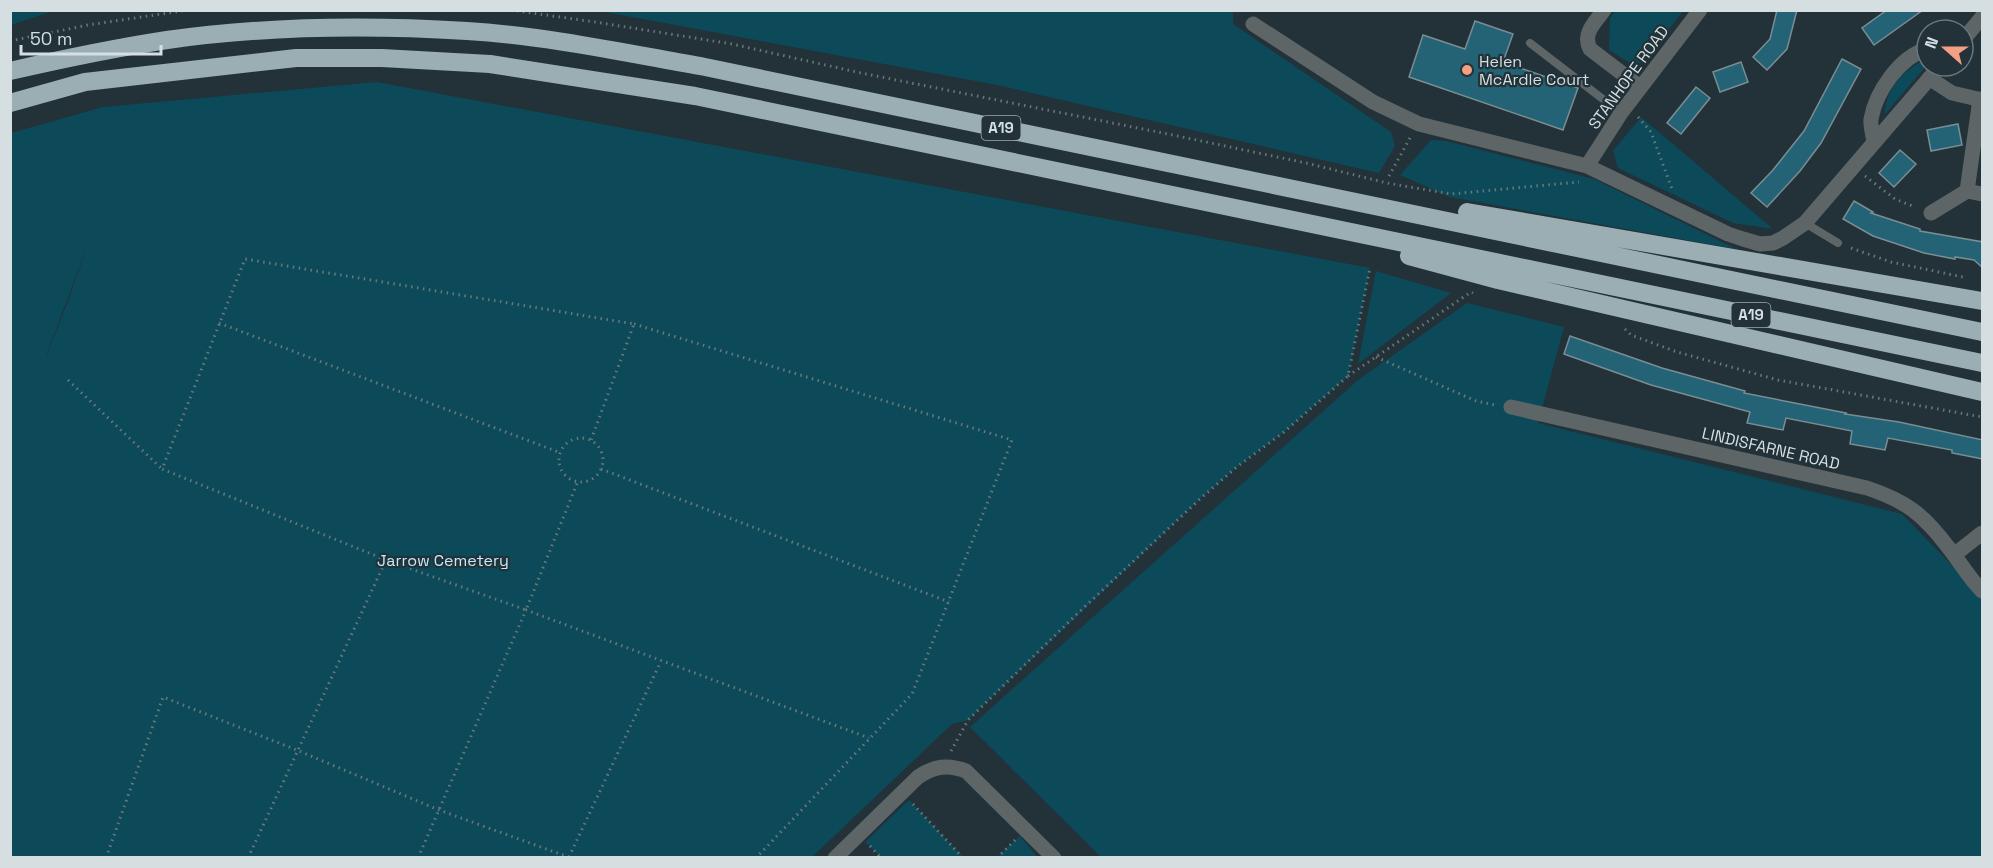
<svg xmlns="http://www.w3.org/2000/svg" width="1993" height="868" viewBox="0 0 1993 868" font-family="'Space Grotesk',sans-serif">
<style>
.green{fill:#0c4a59;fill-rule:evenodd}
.building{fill:#246375;stroke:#7a8d93;stroke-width:1.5}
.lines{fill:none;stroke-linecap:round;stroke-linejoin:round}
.path{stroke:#6a787c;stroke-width:3;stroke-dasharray:1.5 4.5;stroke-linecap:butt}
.lane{stroke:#5d6567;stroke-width:8}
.street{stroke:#5d6567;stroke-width:15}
.highway{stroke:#9baeb4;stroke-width:18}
.poi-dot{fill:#f39f83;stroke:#223238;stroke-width:2}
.labels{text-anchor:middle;stroke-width:4.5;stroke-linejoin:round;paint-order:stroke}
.shield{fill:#223238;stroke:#9fabaf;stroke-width:1.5}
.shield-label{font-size:15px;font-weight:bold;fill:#d5dfe2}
.poi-label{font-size:16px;fill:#d5dfe2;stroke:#223238;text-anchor:start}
.street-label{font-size:16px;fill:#d5dfe2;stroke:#223238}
.park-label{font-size:16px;fill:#c2ebf8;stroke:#223238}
</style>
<rect width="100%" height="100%" fill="#223238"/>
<path class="green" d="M 11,10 L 53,10 L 53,11 L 11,25 Z
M 600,11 L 1233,11 L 1233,24 L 1391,132 L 1395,146 L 1379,173 L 997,85 Z
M 1615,11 L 1615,10 L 1683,11 L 1648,56 L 1639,64 L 1630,63 L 1609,50 L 1610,18 Z
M 1927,59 L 1927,65 L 1885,114 C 1885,89 1905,68 1927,59 Z
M 377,82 L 1370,268 L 1348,376 L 1284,432 L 1238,466 L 1201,498 L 968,720 L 952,724 L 812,857 L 11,857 L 11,133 L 103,107 ZM 90,239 L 68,301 L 46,357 L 46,356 Z
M 1641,117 L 1773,229 L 1733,223 L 1618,168 L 1613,151 Z
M 1431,140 L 1446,141 L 1594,179 L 1736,249 L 1450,197 L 1400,175 Z
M 1376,271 L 1451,293 L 1358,364 Z
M 1467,303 L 1564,327 L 1538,423 L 1902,514 L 1982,596 L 1982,857 L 1101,857 L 970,727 L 1358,380 Z
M 909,800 L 963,857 L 881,857 L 865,842 Z
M 1020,836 L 1037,857 L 1000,857 L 998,856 Z"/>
<path class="building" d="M 1777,10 L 1797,10 L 1787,49 L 1767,70 L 1753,57 L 1770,39 Z
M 1887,10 L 1923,10 L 1874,45 L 1862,28 Z
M 1475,21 L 1513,34 L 1503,62 L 1578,88 L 1563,130 L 1409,77 L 1423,35 L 1465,49 Z
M 1842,59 L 1861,69 L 1821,143 L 1800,171 L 1767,207 L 1751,193 L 1773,170 L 1804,131 Z
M 1741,62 L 1748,82 L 1720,92 L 1713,72 Z
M 1696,87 L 1710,98 L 1681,134 L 1667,123 Z
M 1958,124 L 1962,145 L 1931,151 L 1927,130 Z
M 1900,150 L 1916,164 L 1894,187 L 1879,173 Z
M 1854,201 L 1873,212 L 1871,213 L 1920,229 L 1920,231 L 1983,242 L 1983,268 L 1974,260 L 1955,257 L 1955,259 L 1924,253 L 1873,236 L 1843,219 Z
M 1570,336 L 1662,368 L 1745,391 L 1744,393 L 1846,413 L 1845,414 L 1899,422 L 1983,440 L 1983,459 L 1952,453 L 1952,450 L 1888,438 L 1885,450 L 1850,444 L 1852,431 L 1786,418 L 1783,430 L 1747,423 L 1750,412 L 1651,385 L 1564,354 Z"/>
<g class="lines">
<path class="path" d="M 511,10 L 595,22 L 732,44 L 861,73 L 1168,134 L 1306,163 L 1387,183 L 1451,194 L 1579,182
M 10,41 L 88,25 L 188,10
M 1638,117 L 1651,132 L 1672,189
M 1389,176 L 1410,138
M 1865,176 L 1895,199 L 1915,207
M 1851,248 L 1891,262 L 1963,277
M 219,323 L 561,453
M 634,324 L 1012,440 L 912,694 L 756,858
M 1625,329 L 1631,335 L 1677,352 L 1778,380 L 1982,417
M 1376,357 L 1476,401 L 1495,405
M 1348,376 L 1471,292 L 1473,293
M 68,380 L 162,469
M559 460a22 22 0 1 1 44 0a22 22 0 1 1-44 0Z
M 601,469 L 949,602
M 386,560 L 162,469 L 245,259 L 634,324 L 591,440
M 951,751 L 968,720 L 1078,613 L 1201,498 L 1238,466 L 1284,432 L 1348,376 L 1370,268
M 913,804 L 963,858
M 870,846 L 881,858
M 569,857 L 661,661
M 106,858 L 163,697 L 299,751 L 439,810 L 571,858
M 248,858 L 386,560 L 526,610 L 578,481
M 418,858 L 526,610 L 869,738
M 997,858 L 1015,840"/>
<path class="lane" d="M 1530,43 L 1621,113
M 1805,223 L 1838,243"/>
<path class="street" d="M 1604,10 C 1595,23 1582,33 1590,49 L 1640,87
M 1253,24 L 1373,102 L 1419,124 L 1587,166 L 1728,234 L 1743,239 L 1760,244 L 1773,243 L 1783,238 L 1805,223 L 1940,66
M 1963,40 L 1982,17
M 1929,78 L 1952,93 L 1982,100
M 1980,99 L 1967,191 L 1982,194
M 1874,142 C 1873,135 1870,125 1871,119 C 1876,91 1900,57 1927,49
M 1587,166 L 1621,113 L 1700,10
M 1931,213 L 1967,191
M 1511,407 L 1867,488 C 1906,501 1923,514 1948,547 C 1960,562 1969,578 1982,591
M 1954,555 L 1982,533
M 835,858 L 918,777 C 934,766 948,764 966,771 L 1054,858"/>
<path class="highway" d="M 10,71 C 62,59 115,48 167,40 C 265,26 367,25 467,31 C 547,36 626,53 705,67 L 1982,332
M 10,103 L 85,82 L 296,58 L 382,58 L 490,64 L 695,96 L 1982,363
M 1467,212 L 1982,301
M 1409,256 L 1498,280 L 1982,392"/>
</g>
<circle class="poi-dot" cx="1467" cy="70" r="6"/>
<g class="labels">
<g class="shield">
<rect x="981.5" y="116" width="39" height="24" rx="4.5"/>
<rect x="1731.5" y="303" width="39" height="24" rx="4.5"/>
</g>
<g class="shield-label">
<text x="1001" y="133">A19</text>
<text x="1751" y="320">A19</text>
</g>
<g class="poi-label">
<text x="1479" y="67">Helen<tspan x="1479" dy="18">McArdle Court</tspan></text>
</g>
<g class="street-label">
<text transform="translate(1628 77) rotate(-54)" y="6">STANHOPE ROAD</text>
<text transform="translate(1771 448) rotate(13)" y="6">LINDISFARNE ROAD</text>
</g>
<g class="park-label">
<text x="443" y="566">Jarrow Cemetery</text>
</g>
</g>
<rect width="1993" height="868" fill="none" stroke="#d5dfe2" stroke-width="24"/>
<g transform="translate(1945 48) rotate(291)"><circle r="28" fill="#223238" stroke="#6a777c" stroke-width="1.5"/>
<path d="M0-4.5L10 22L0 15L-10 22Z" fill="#f39f83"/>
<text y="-9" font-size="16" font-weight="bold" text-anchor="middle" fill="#d5dfe2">N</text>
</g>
<path d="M21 45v9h140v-9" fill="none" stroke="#d5dfe2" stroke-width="3"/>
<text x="30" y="45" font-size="18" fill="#d5dfe2" stroke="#223238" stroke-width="4.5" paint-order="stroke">50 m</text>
</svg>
